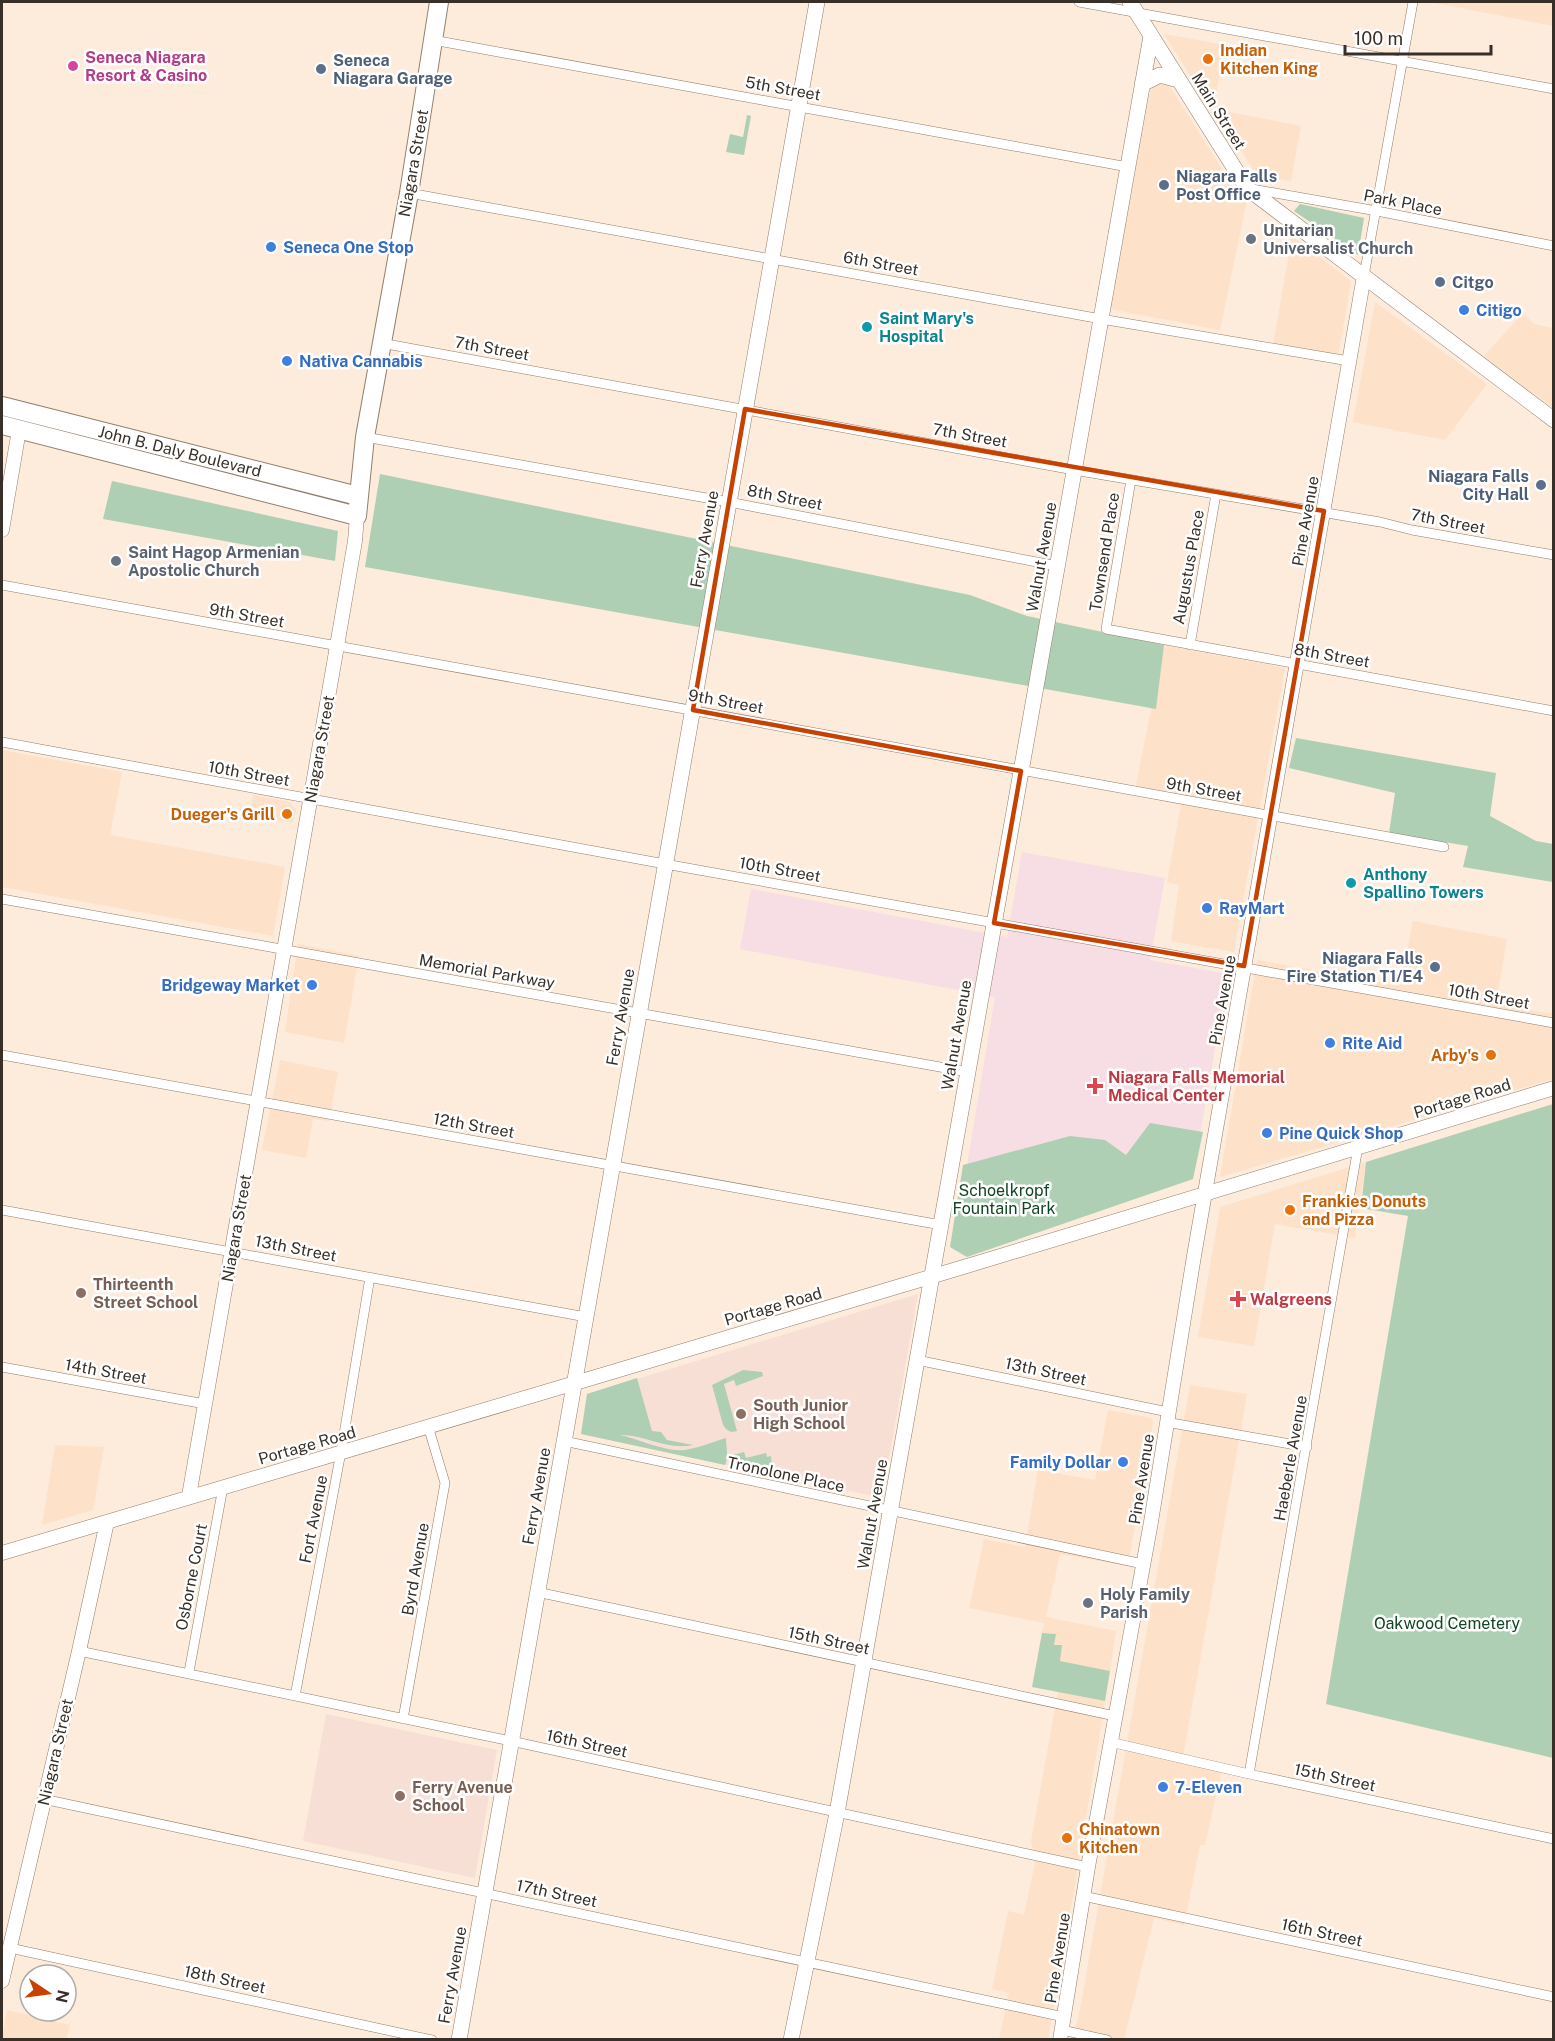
<svg xmlns="http://www.w3.org/2000/svg" width="1555" height="2041" viewBox="0 0 1555 2041" font-family="'Public Sans',sans-serif">
<style>
.built{fill:#fde1c8}
.education{fill:#f8dfd6}
.medical{fill:#f7dde4}
.green{fill:#afcfb4}
.lines{fill:none;stroke-linecap:round;stroke-linejoin:round}
.street-casing{stroke:#917e6c;stroke-width:10}
.secondary-casing{stroke:#917e6c;stroke-width:15}
.primary-casing{stroke:#917e6c;stroke-width:16}
.highway-casing{stroke:#917e6c;stroke-width:20}
.street{stroke:#fff;stroke-width:9}
.secondary{stroke:#fff;stroke-width:14}
.primary{stroke:#fff;stroke-width:15}
.highway{stroke:#fff;stroke-width:18}
.marked{fill:none;stroke:#c74100;stroke-width:4.5;stroke-linejoin:round}
.food-dot{fill:#e8710a;stroke:#fff;stroke-width:2}
.hotel-dot{fill:#d1479c;stroke:#fff;stroke-width:2}
.service-dot{fill:#5c6f8a;stroke:#fff;stroke-width:2}
.worship-dot{fill:#6b7280;stroke:#fff;stroke-width:2}
.shop-dot{fill:#3f7fe0;stroke:#fff;stroke-width:2}
.culture-dot{fill:#0f9aa8;stroke:#fff;stroke-width:2}
.health-dot{fill:#e0444e;stroke:#fff;stroke-width:2}
.education-dot{fill:#8d6e63;stroke:#fff;stroke-width:2}
.labels{text-anchor:middle;stroke-width:5;stroke-linejoin:round;paint-order:stroke}
.food-label{font-size:16px;font-weight:bold;fill:#c56008;stroke:#fff;text-anchor:start}
.hotel-label{font-size:16px;font-weight:bold;fill:#b23c85;stroke:#fff;text-anchor:start}
.service-label{font-size:16px;font-weight:bold;fill:#4e5e75;stroke:#fff;text-anchor:start}
.street-label{font-size:16px;fill:#383028;stroke:#fff}
.worship-label{font-size:16px;font-weight:bold;fill:#5b616d;stroke:#fff;text-anchor:start}
.shop-label{font-size:16px;font-weight:bold;fill:#366cbe;stroke:#fff;text-anchor:start}
.culture-label{font-size:16px;font-weight:bold;fill:#0d838f;stroke:#fff;text-anchor:start}
.health-label{font-size:16px;font-weight:bold;fill:#be3a42;stroke:#fff;text-anchor:start}
.park-label{font-size:16px;fill:#104622;stroke:#fff}
.education-label{font-size:16px;font-weight:bold;fill:#785e54;stroke:#fff;text-anchor:start}
</style>
<rect width="100%" height="100%" fill="#fdebdc"/>
<path class="built" d="M 1430,2 L 1553,2 L 1553,26 Z
M 1164,34 L 1225,45 L 1213,111 L 1205,99 Z
M 1159,83 L 1169,85 L 1232,185 L 1247,200 L 1220,330 L 1110,309 L 1150,91 Z
M 1214,109 L 1301,126 L 1291,181 L 1257,175 Z
M 1292,236 L 1351,281 L 1338,357 L 1273,345 Z
M 1375,302 L 1487,384 L 1445,440 L 1353,422 Z
M 1523,313 L 1534,324 L 1553,328 L 1553,408 L 1484,356 Z
M 1164,645 L 1285,668 L 1234,952 L 1171,941 L 1179,885 L 1167,882 L 1181,805 L 1134,795 Z
M 2,750 L 122,772 L 110,835 L 285,867 L 273,936 L 2,887 Z
M 253,795 L 290,802 L 296,810 L 293,823 L 249,815 Z
M 1413,921 L 1507,939 L 1496,1004 L 1553,1014 L 1553,1079 L 1220,1177 L 1257,960 L 1400,986 Z
M 298,944 L 359,956 L 344,1043 L 285,1032 Z
M 280,1060 L 338,1072 L 329,1121 L 313,1119 L 306,1158 L 262,1150 Z
M 1366,1162 L 1355,1238 L 1275,1224 L 1254,1346 L 1198,1337 L 1220,1207 Z
M 1190,1385 L 1247,1394 L 1182,1763 L 1221,1772 L 1205,1845 L 1200,1845 L 1184,1925 L 1154,1918 L 1124,2039 L 1073,2040 L 1081,2004 Z
M 1108,1410 L 1151,1418 L 1153,1422 L 1128,1566 L 1060,1554 L 1046,1617 L 1116,1631 L 1110,1671 L 1059,1661 L 1054,1645 L 1055,1634 L 1042,1633 L 1044,1623 L 969,1608 L 984,1539 L 1025,1547 L 1038,1470 L 1095,1480 Z
M 55,1445 L 104,1447 L 93,1510 L 42,1525 Z
M 1058,1692 L 1105,1701 L 1076,1879 L 1048,2039 L 999,2039 L 1009,1993 L 992,1989 L 1008,1911 L 1024,1915 L 1035,1863 L 1031,1841 Z
M 7,2010 L 70,2025 L 66,2039 L 2,2039 Z"/>
<path class="education" d="M 918,1294 L 882,1498 L 581,1434 L 587,1394 Z
M 326,1714 L 497,1750 L 475,1878 L 303,1841 Z"/>
<path class="medical" d="M 1022,852 L 1165,878 L 1150,960 L 1228,974 L 1193,1175 L 1187,1181 L 963,1255 L 953,1249 L 995,997 L 740,949 L 751,889 L 1007,937 Z"/>
<path class="green" d="M 747,115 L 751,116 L 744,155 L 726,152 L 730,134 L 743,137 Z
M 1300,204 L 1364,218 L 1358,255 L 1294,211 Z
M 380,474 L 970,595 L 1027,616 L 1164,645 L 1156,709 L 365,567 Z
M 112,481 L 338,531 L 335,561 L 103,519 Z
M 1296,738 L 1496,773 L 1490,816 L 1536,841 L 1553,844 L 1553,882 L 1463,867 L 1468,846 L 1389,833 L 1395,793 L 1289,768 Z
M 1553,1104 L 1554,1104 L 1553,1758 L 1326,1704 L 1408,1216 L 1361,1208 L 1366,1162 Z
M 1150,1123 L 1203,1132 L 1193,1179 L 967,1257 L 950,1247 L 963,1165 L 1070,1136 L 1105,1140 L 1126,1155 Z
M 743,1370 L 762,1372 L 763,1376 L 736,1386 L 734,1380 L 724,1384 L 737,1431 C 730,1433 727,1431 723,1425 L 712,1385 Z
M 637,1378 L 652,1431 L 661,1432 L 667,1440 L 693,1445 C 668,1451 643,1434 620,1435 C 640,1439 663,1452 685,1450 C 698,1448 713,1442 726,1438 C 726,1447 729,1457 725,1465 L 581,1434 L 587,1394 Z
M 744,1452 L 746,1458 L 766,1453 L 767,1457 L 771,1456 L 772,1466 L 764,1465 L 762,1473 L 730,1466 L 733,1455 Z
M 1042,1633 L 1056,1634 L 1054,1645 L 1062,1645 L 1060,1661 L 1110,1671 L 1105,1701 L 1032,1687 Z"/>
<g class="lines">
<g class="street-casing">
<path id="street" d="M 1079,2 L 1554,89
M 433,40 L 1128,167
M 1252,189 L 1377,211 L 1554,246
M 409,193 L 1101,319 L 1349,361
M 1364,276 L 1413,2
M 381,343 L 1074,470 L 1380,522 L 1412,530 L 1554,555
M 365,437 L 729,502 L 1057,566
M 1131,480 L 1106,629 L 1554,711
M 2,585 L 1444,847
M 1190,645 L 1216,494
M 2,742 L 665,864 L 1554,1023
M 2,899 L 968,1072
M 2,1055 L 941,1225
M 2,1210 L 586,1317
M 917,1360 L 1168,1412
M 2,1367 L 205,1404
M 1166,1422 L 1307,1447
M 564,1441 L 1143,1564
M 537,1592 L 1115,1716
M 79,1651 L 511,1741 L 1088,1867
M 189,1672 L 223,1487
M 295,1696 L 341,1452 L 370,1277
M 403,1719 L 445,1483 L 428,1426
M 1110,1742 L 1249,1774 L 1554,1839
M 1249,1774 L 1358,1147
M 43,1799 L 1064,2017
M 1083,1896 L 1554,1997
M 10,1948 L 432,2040
M 1062,2030 L 1107,2040"/>
</g>
<g class="secondary-casing">
<path id="secondary" d="M 2,530 L 19,430
M 189,1496 L 337,646 L 355,541 L 357,516
M 2,1553 C 311,1461 621,1370 930,1277 C 1138,1215 1345,1150 1554,1088
M 2,1981 L 79,1651 L 107,1522
M 1060,2040 L 1088,1867 L 1151,1522 L 1194,1256 L 1364,276"/>
</g>
<g class="primary-casing">
<path id="primary" d="M 1130,2 L 1247,188 L 1554,420
M 1142,84 L 1160,75 L 1178,80
M 459,2040 L 817,2
M 791,2040 L 837,1813 L 1151,36"/>
</g>
<g class="highway-casing">
<path id="highway" d="M 2,406 L 358,496
M 2,425 L 357,516 L 365,437 L 409,193 L 439,2"/>
</g>
<use href="#street" class="street"/>
<use href="#secondary" class="secondary"/>
<use href="#primary" class="primary"/>
<use href="#highway" class="highway"/>
</g>
<path class="marked" d="M 745,409 L 1324,511 L 1244,966 L 994,923 L 1021,771 L 693,710 Z"/>
<g class="food-dot">
<circle cx="1208" cy="59" r="6"/>
<circle cx="287" cy="814" r="6"/>
<circle cx="1491" cy="1055" r="6"/>
<circle cx="1290" cy="1210" r="6"/>
<circle cx="1067" cy="1838" r="6"/>
</g>
<circle class="hotel-dot" cx="73" cy="66" r="6"/>
<g class="service-dot">
<circle cx="321" cy="69" r="6"/>
<circle cx="1164" cy="185" r="6"/>
<circle cx="1440" cy="282" r="6"/>
<circle cx="1541" cy="485" r="6"/>
<circle cx="1435" cy="967" r="6"/>
</g>
<g class="worship-dot">
<circle cx="1251" cy="239" r="6"/>
<circle cx="116" cy="561" r="6"/>
<circle cx="1088" cy="1603" r="6"/>
</g>
<g class="shop-dot">
<circle cx="271" cy="247" r="6"/>
<circle cx="1464" cy="310" r="6"/>
<circle cx="287" cy="361" r="6"/>
<circle cx="1207" cy="908" r="6"/>
<circle cx="312" cy="985" r="6"/>
<circle cx="1330" cy="1043" r="6"/>
<circle cx="1267" cy="1133" r="6"/>
<circle cx="1123" cy="1462" r="6"/>
<circle cx="1163" cy="1787" r="6"/>
</g>
<g class="culture-dot">
<circle cx="867" cy="327" r="6"/>
<circle cx="1351" cy="883" r="6"/>
</g>
<g class="health-dot">
<path d="M1092 1077h6v6h6v6h-6v6h-6v-6h-6v-6h6z"/>
<path d="M1235 1290h6v6h6v6h-6v6h-6v-6h-6v-6h6z"/>
</g>
<g class="education-dot">
<circle cx="81" cy="1293" r="6"/>
<circle cx="741" cy="1414" r="6"/>
<circle cx="400" cy="1796" r="6"/>
</g>
<g class="labels">
<g class="food-label">
<text x="1220" y="56">Indian<tspan x="1220" dy="18">Kitchen King</tspan></text>
<text x="275" y="820" text-anchor="end">Dueger's Grill</text>
<text x="1479" y="1061" text-anchor="end">Arby's</text>
<text x="1302" y="1207">Frankies Donuts<tspan x="1302" dy="18">and Pizza</tspan></text>
<text x="1079" y="1835">Chinatown<tspan x="1079" dy="18">Kitchen</tspan></text>
</g>
<g class="hotel-label">
<text x="85" y="63">Seneca Niagara<tspan x="85" dy="18">Resort &amp; Casino</tspan></text>
</g>
<g class="service-label">
<text x="333" y="66">Seneca<tspan x="333" dy="18">Niagara Garage</tspan></text>
<text x="1176" y="182">Niagara Falls<tspan x="1176" dy="18">Post Office</tspan></text>
<text x="1452" y="288">Citgo</text>
<text x="1529" y="482" text-anchor="end">Niagara Falls<tspan x="1529" dy="18">City Hall</tspan></text>
<text x="1423" y="964" text-anchor="end">Niagara Falls<tspan x="1423" dy="18">Fire Station T1/E4</tspan></text>
</g>
<g class="street-label">
<text transform="translate(783 88) rotate(10)" y="6">5th Street</text>
<text transform="translate(1219 111) rotate(58)" y="6">Main Street</text>
<text transform="translate(413 163) rotate(-80)" y="6">Niagara Street</text>
<text transform="translate(1403 202) rotate(11)" y="6">Park Place</text>
<text transform="translate(881 263) rotate(10)" y="6">6th Street</text>
<text transform="translate(492 348) rotate(10)" y="6">7th Street</text>
<text transform="translate(970 435) rotate(10)" y="6">7th Street</text>
<text transform="translate(180 451) rotate(14)" y="6">John B. Daly Boulevard</text>
<text transform="translate(785 497) rotate(11)" y="6">8th Street</text>
<text transform="translate(1305 521) rotate(-80)" y="6">Pine Avenue</text>
<text transform="translate(1448 521) rotate(11)" y="6">7th Street</text>
<text transform="translate(704 539) rotate(-80)" y="6">Ferry Avenue</text>
<text transform="translate(1104 552) rotate(-81)" y="6">Townsend Place</text>
<text transform="translate(1041 557) rotate(-80)" y="6">Walnut Avenue</text>
<text transform="translate(1188 567) rotate(-80)" y="6">Augustus Place</text>
<text transform="translate(247 615) rotate(10)" y="6">9th Street</text>
<text transform="translate(1332 655) rotate(10)" y="6">8th Street</text>
<text transform="translate(726 701) rotate(10)" y="6">9th Street</text>
<text transform="translate(319 749) rotate(-80)" y="6">Niagara Street</text>
<text transform="translate(249 773) rotate(10)" y="6">10th Street</text>
<text transform="translate(1204 789) rotate(10)" y="6">9th Street</text>
<text transform="translate(780 869) rotate(10)" y="6">10th Street</text>
<text transform="translate(487 971) rotate(10)" y="6">Memorial Parkway</text>
<text transform="translate(1489 996) rotate(10)" y="6">10th Street</text>
<text transform="translate(1222 1000) rotate(-80)" y="6">Pine Avenue</text>
<text transform="translate(620 1017) rotate(-80)" y="6">Ferry Avenue</text>
<text transform="translate(956 1035) rotate(-80)" y="6">Walnut Avenue</text>
<text transform="translate(1462 1098) rotate(-17)" y="6">Portage Road</text>
<text transform="translate(474 1125) rotate(10)" y="6">12th Street</text>
<text transform="translate(236 1228) rotate(-80)" y="6">Niagara Street</text>
<text transform="translate(296 1248) rotate(11)" y="6">13th Street</text>
<text transform="translate(773 1306) rotate(-16)" y="6">Portage Road</text>
<text transform="translate(106 1371) rotate(10)" y="6">14th Street</text>
<text transform="translate(1046 1371) rotate(12)" y="6">13th Street</text>
<text transform="translate(307 1445) rotate(-16)" y="6">Portage Road</text>
<text transform="translate(1290 1458) rotate(-80)" y="6">Haeberle Avenue</text>
<text transform="translate(786 1474) rotate(12)" y="6">Tronolone Place</text>
<text transform="translate(1141 1479) rotate(-81)" y="6">Pine Avenue</text>
<text transform="translate(536 1496) rotate(-80)" y="6">Ferry Avenue</text>
<text transform="translate(872 1514) rotate(-80)" y="6">Walnut Avenue</text>
<text transform="translate(313 1519) rotate(-79)" y="6">Fort Avenue</text>
<text transform="translate(415 1569) rotate(-80)" y="6">Byrd Avenue</text>
<text transform="translate(191 1577) rotate(-79)" y="6">Osborne Court</text>
<text transform="translate(829 1640) rotate(12)" y="6">15th Street</text>
<text transform="translate(587 1743) rotate(12)" y="6">16th Street</text>
<text transform="translate(55 1752) rotate(-77)" y="6">Niagara Street</text>
<text transform="translate(1335 1777) rotate(12)" y="6">15th Street</text>
<text transform="translate(557 1893) rotate(12)" y="6">17th Street</text>
<text transform="translate(1322 1932) rotate(12)" y="6">16th Street</text>
<text transform="translate(1057 1958) rotate(-81)" y="6">Pine Avenue</text>
<text transform="translate(452 1975) rotate(-80)" y="6">Ferry Avenue</text>
<text transform="translate(225 1979) rotate(12)" y="6">18th Street</text>
</g>
<g class="worship-label">
<text x="1263" y="236">Unitarian<tspan x="1263" dy="18">Universalist Church</tspan></text>
<text x="128" y="558">Saint Hagop Armenian<tspan x="128" dy="18">Apostolic Church</tspan></text>
<text x="1100" y="1600">Holy Family<tspan x="1100" dy="18">Parish</tspan></text>
</g>
<g class="shop-label">
<text x="283" y="253">Seneca One Stop</text>
<text x="1476" y="316">Citigo</text>
<text x="299" y="367">Nativa Cannabis</text>
<text x="1219" y="914">RayMart</text>
<text x="300" y="991" text-anchor="end">Bridgeway Market</text>
<text x="1342" y="1049">Rite Aid</text>
<text x="1279" y="1139">Pine Quick Shop</text>
<text x="1111" y="1468" text-anchor="end">Family Dollar</text>
<text x="1175" y="1793">7-Eleven</text>
</g>
<g class="culture-label">
<text x="879" y="324">Saint Mary's<tspan x="879" dy="18">Hospital</tspan></text>
<text x="1363" y="880">Anthony<tspan x="1363" dy="18">Spallino Towers</tspan></text>
</g>
<g class="health-label">
<text x="1108" y="1083">Niagara Falls Memorial<tspan x="1108" dy="18">Medical Center</tspan></text>
<text x="1250" y="1305">Walgreens</text>
</g>
<g class="park-label">
<text x="1004" y="1196">Schoelkropf<tspan x="1004" dy="18">Fountain Park</tspan></text>
<text x="1447" y="1629">Oakwood Cemetery</text>
</g>
<g class="education-label">
<text x="93" y="1290">Thirteenth<tspan x="93" dy="18">Street School</tspan></text>
<text x="753" y="1411">South Junior<tspan x="753" dy="18">High School</tspan></text>
<text x="412" y="1793">Ferry Avenue<tspan x="412" dy="18">School</tspan></text>
</g>
</g>
<rect width="1555" height="2041" fill="none" stroke="#383028" stroke-width="6"/>
<g transform="translate(48 1993) rotate(103)"><circle r="28" fill="#ffffff" stroke="#afaca9" stroke-width="1.5"/>
<path d="M0-4.5L10 22L0 15L-10 22Z" fill="#c74100"/>
<text y="-9" font-size="16" font-weight="bold" text-anchor="middle" fill="#383028">N</text>
</g>
<path d="M1345 45v9h146v-9" fill="none" stroke="#383028" stroke-width="3"/>
<text x="1354" y="45" font-size="18" fill="#383028" stroke="#ffffff" stroke-width="4.5" paint-order="stroke">100 m</text>
</svg>
